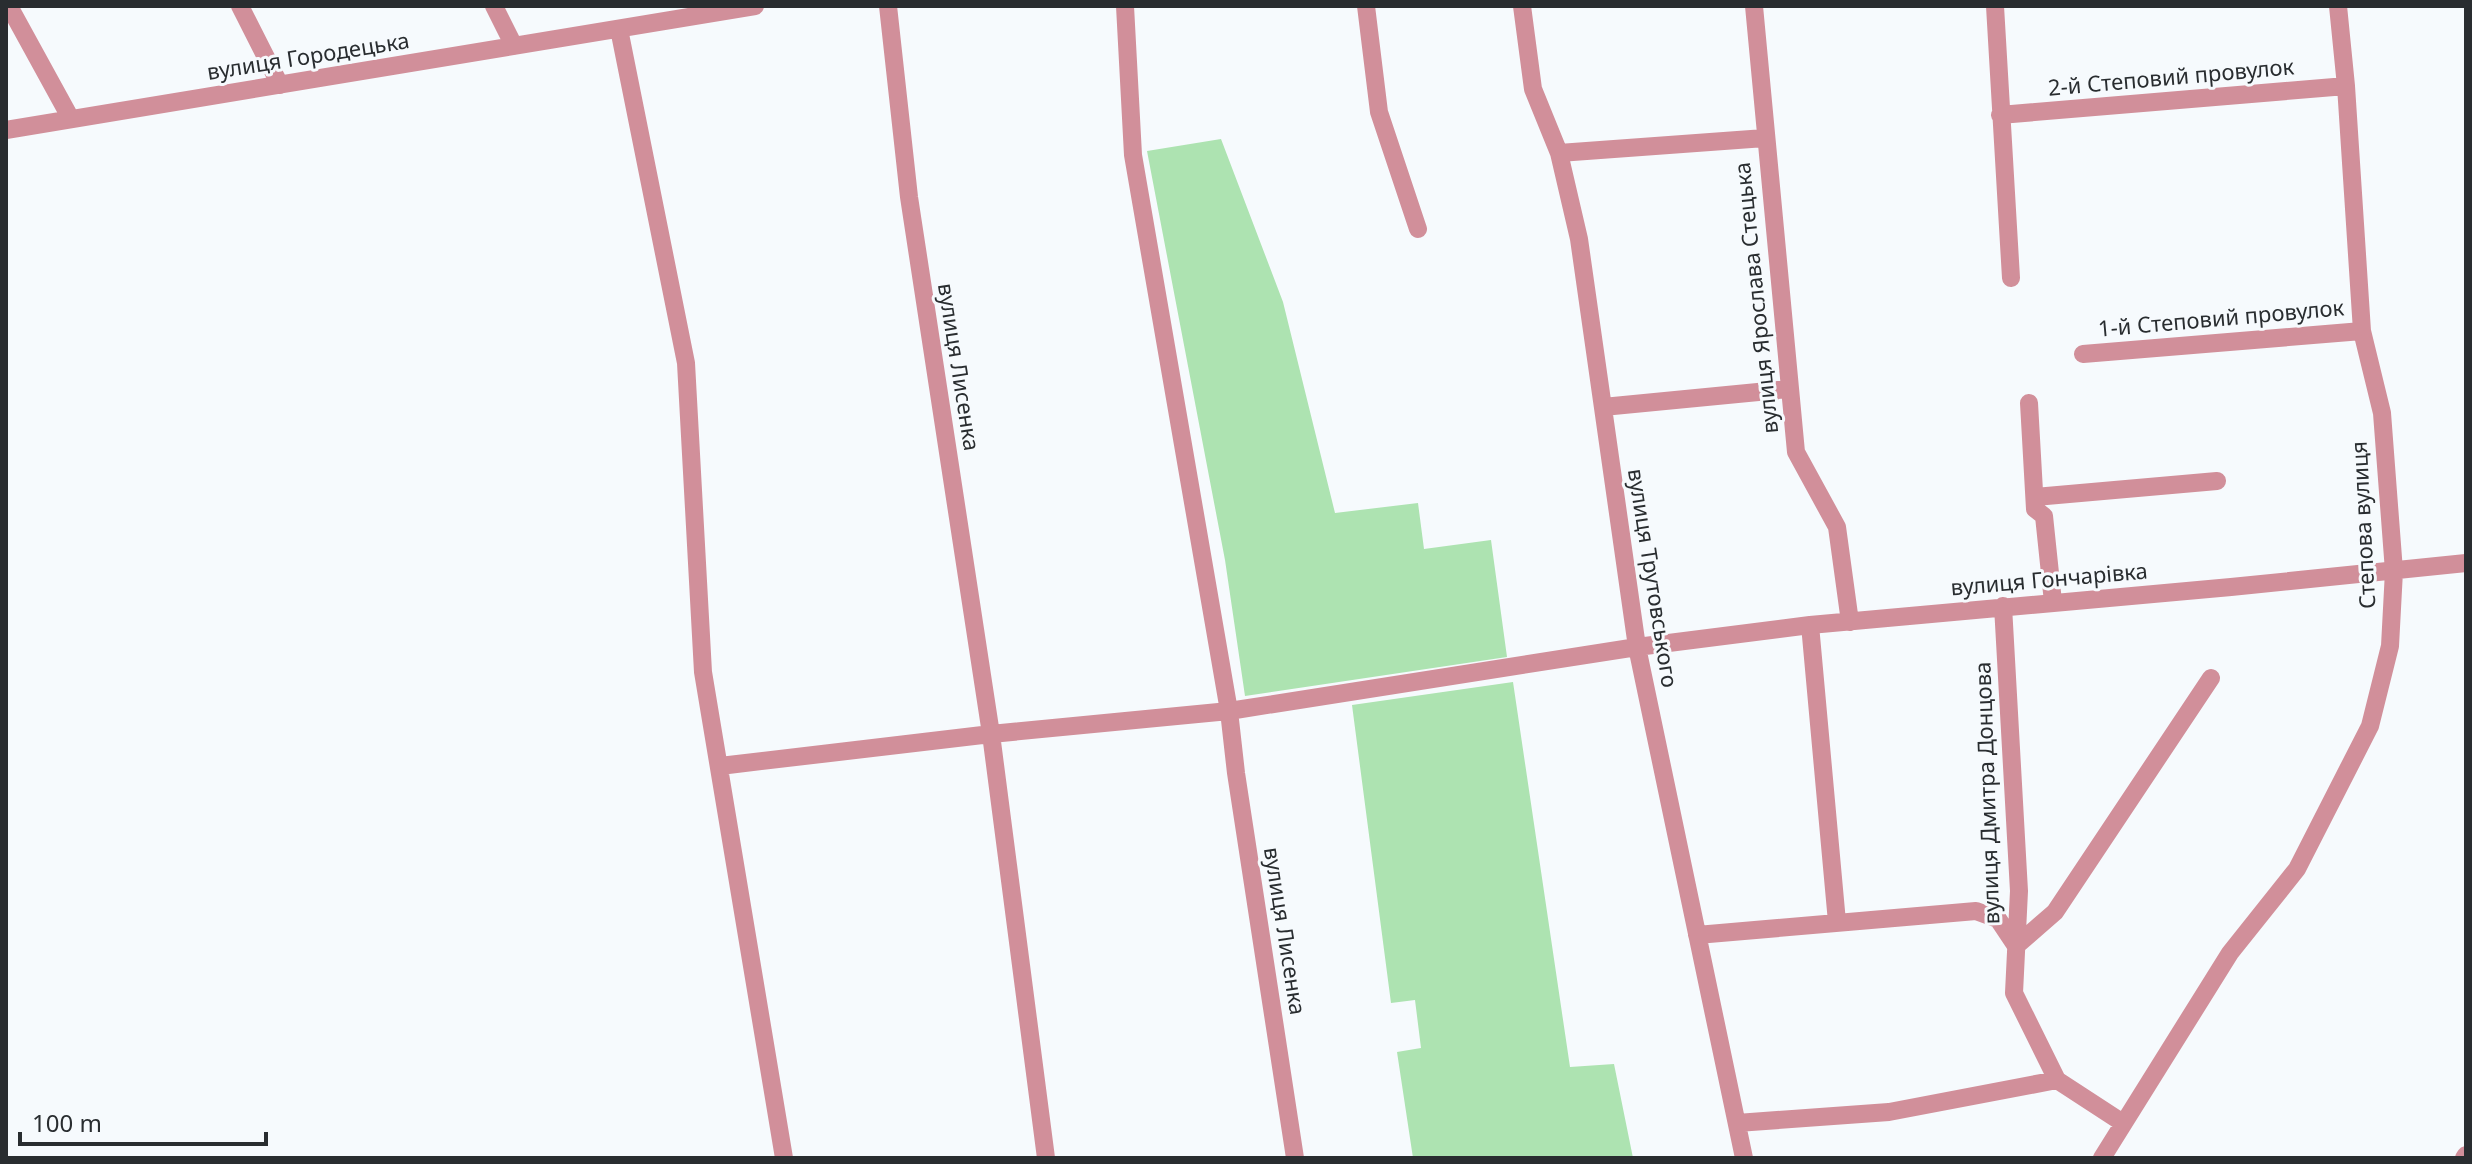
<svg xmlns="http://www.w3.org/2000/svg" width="2472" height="1164" viewBox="0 0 2472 1164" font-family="'Noto Sans',sans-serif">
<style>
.green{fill:#ade3b1}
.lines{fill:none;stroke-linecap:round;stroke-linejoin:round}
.minor{stroke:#d18f9a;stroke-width:18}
.labels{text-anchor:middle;stroke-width:6;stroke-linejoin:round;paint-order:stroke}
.street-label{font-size:22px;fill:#292d30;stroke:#f6fafd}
</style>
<rect width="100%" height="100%" fill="#f6fafd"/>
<path class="green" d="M 1221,139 L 1283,302 L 1335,513 L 1418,503 L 1424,549 L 1491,540 L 1507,657 L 1245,696 L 1225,560 L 1147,151 Z
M 1513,682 L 1570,1067 L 1614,1064 L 1633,1158 L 1413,1158 L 1397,1052 L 1421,1048 L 1415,1000 L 1391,1003 L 1352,705 Z"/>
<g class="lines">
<path class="minor" d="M 9,6 L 71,119
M 240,6 L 280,85
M 494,6 L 514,46
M 888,6 L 909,197 L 991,734 L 1046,1158
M 1125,6 L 1133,155 L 1229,711 L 1236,773 L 1295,1158
M 1366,6 L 1379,112 L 1418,229
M 1522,6 L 1533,89 L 1559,153 L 1579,239 L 1637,647 L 1744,1158
M 1754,6 L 1796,452 L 1837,527 L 1850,622
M 1995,6 L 2011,278
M 619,29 L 686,363 L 703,672 L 784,1158
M 2000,115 L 2346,86
M 6,130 L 755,6
M 1559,153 L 1765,138
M 2083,354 L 2362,331
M 2029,403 L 2035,509 L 2044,516 L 2053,602
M 1603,407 L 1789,389
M 2035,497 L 2217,481
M 2003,606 L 2019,891 L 2014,993 L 2057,1080 L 2123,1123
M 1810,625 L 1837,922
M 720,766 L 991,734 L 1229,711 L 1637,647 L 1810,625 L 2231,587 L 2466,563
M 1697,935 L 1976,911 L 1998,919 L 2016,946
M 2016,946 L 2055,912 L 2211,678
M 1737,1123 L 1889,1112 L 2057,1080
M 2102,1158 L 2230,953 L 2297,869 L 2370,726 L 2390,646 L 2394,571 L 2382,413 L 2362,331 L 2346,86 L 2338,6
M 2464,1158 L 2466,1155"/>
</g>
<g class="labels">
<g class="street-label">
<text transform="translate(308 56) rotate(-9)" y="8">вулиця Городецька</text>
<text transform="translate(2171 77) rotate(-5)" y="8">2-й Степовий провулок</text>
<text transform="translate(1756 298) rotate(-96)" y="8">вулиця Ярослава Стецька</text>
<text transform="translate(2221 318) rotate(-5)" y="8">1-й Степовий провулок</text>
<text transform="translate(959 367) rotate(81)" y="8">вулиця Лисенка</text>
<text transform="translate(2363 525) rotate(-93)" y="8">Степова вулиця</text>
<text transform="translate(1653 578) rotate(81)" y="8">вулиця Трутовського</text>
<text transform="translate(2049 579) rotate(-5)" y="8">вулиця Гончарівка</text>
<text transform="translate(1987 793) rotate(-92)" y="8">вулиця Дмитра Донцова</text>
<text transform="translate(1285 931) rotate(81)" y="8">вулиця Лисенка</text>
</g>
</g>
<rect width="2472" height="1164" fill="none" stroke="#292d30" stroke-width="16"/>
<path d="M20 1132v12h246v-12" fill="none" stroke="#292d30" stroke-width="4"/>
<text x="32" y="1132" font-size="24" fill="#292d30" stroke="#f6fafd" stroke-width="6" paint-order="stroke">100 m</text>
</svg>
